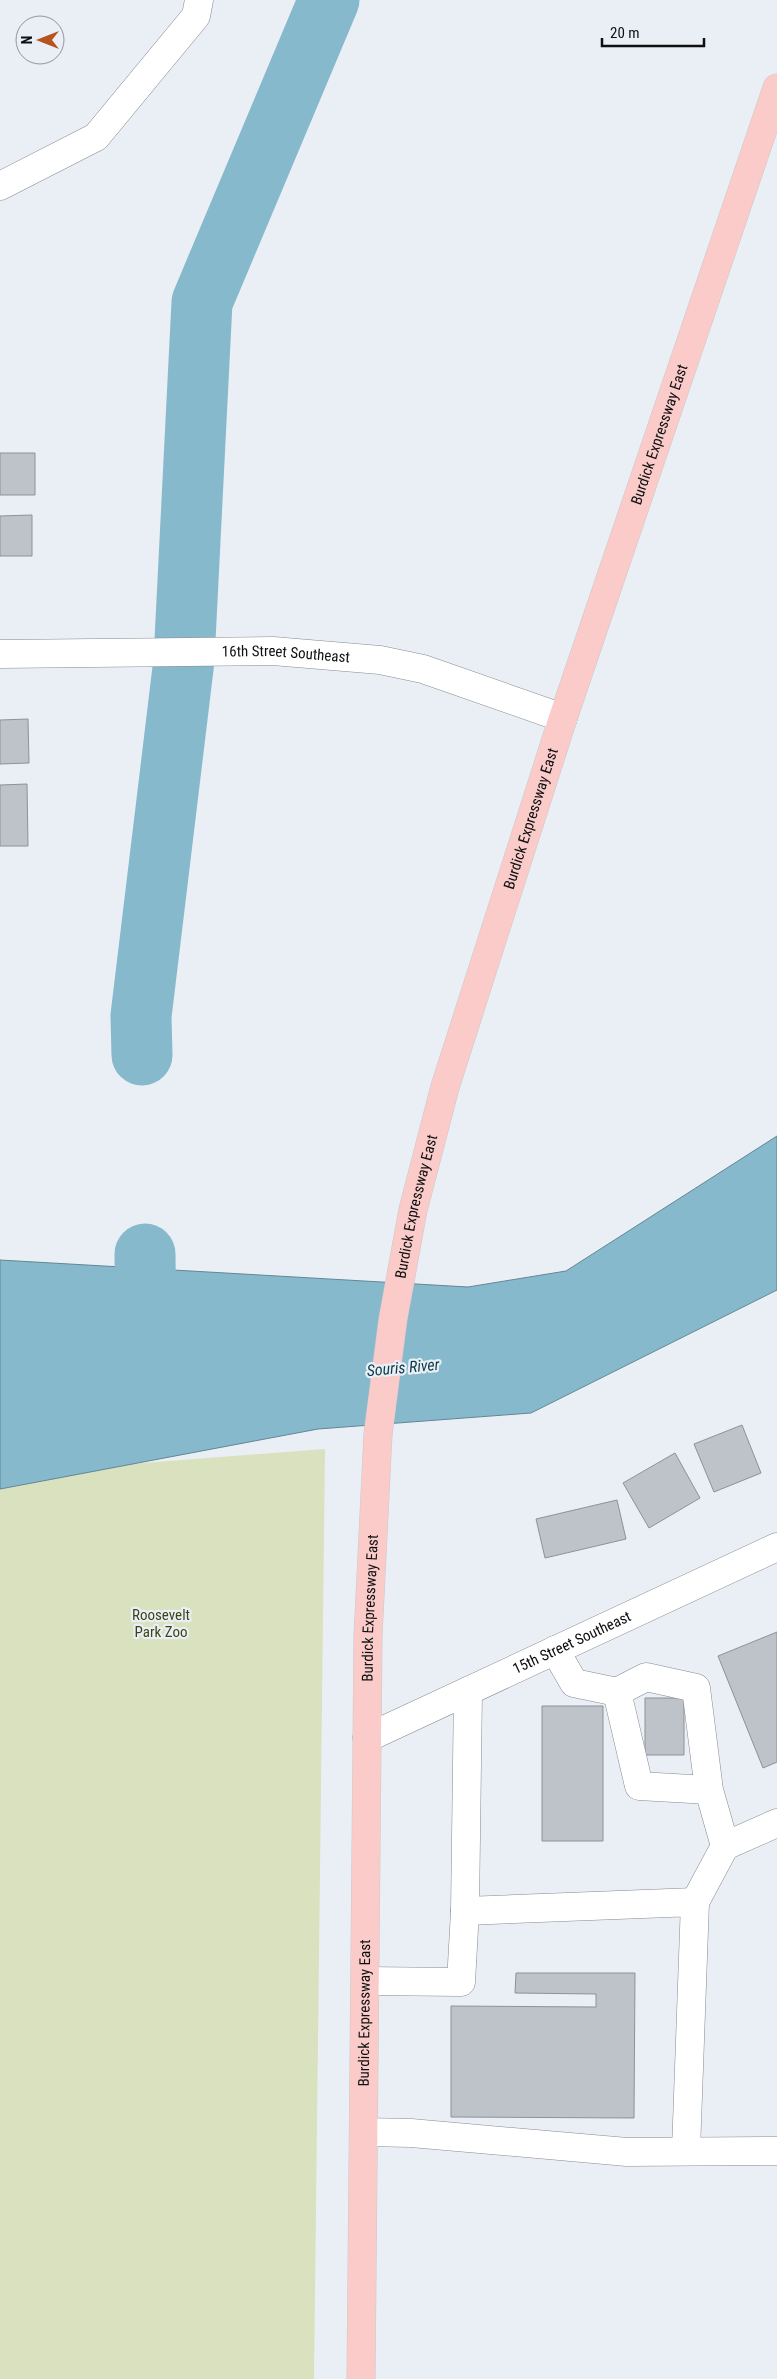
<svg xmlns="http://www.w3.org/2000/svg" width="777" height="2379" viewBox="0 0 777 2379" font-family="'Roboto Condensed',sans-serif">
<style>
.green{fill:#d9e1bf}
.water{fill:#87b9cd;stroke:#628695}
.lines{fill:none;stroke-linecap:round;stroke-linejoin:round}
.river{stroke:#87b9cd;stroke-width:61}
.building{fill:#bec3c9;stroke:#8d9298}
.minor-casing{stroke:#878b91;stroke-width:29}
.major-casing{stroke:#cacacb;stroke-width:29}
.minor{stroke:#fff;stroke-width:28}
.major{stroke:#facbc8;stroke-width:28}
.labels{text-anchor:middle;stroke-width:4.5;stroke-linejoin:round;paint-order:stroke}
.street-label{font-size:15px;fill:#0d0f11;stroke:#eaeff5}
.park-label{font-size:15px;fill:#3d4513;stroke:#eaeff5}
.water-label{font-size:16px;font-style:italic;fill:#0e3b4a;stroke:#eaeff5}
</style>
<rect width="100%" height="100%" fill="#eaeff5"/>
<path class="green" d="M 325,1449 L 314,2379 L 0,2379 L 0,1474 Z"/>
<path class="water" d="M 777,1136 L 777,1290 L 531,1413 L 318,1429 L 0,1489 L 0,1260 L 468,1287 L 566,1271 Z"/>
<g class="lines">
<path class="river" d="M 142,1055 L 141,1016 L 184,660 L 202,302 L 329,0
M 145,1254 L 146,1352"/>
</g>
<path class="building" d="M 0,453 L 35,453 L 35,495 L 0,495 Z
M 32,515 L 32,556 L 0,556 L 0,516 Z
M 28,719 L 29,763 L 0,764 L 0,720 Z
M 27,784 L 28,846 L 0,846 L 0,785 Z
M 742,1425 L 761,1473 L 714,1492 L 694,1444 Z
M 675,1453 L 700,1498 L 649,1528 L 623,1483 Z
M 617,1500 L 626,1539 L 545,1558 L 536,1519 Z
M 777,1632 L 777,1762 L 763,1768 L 718,1656 Z
M 645,1698 L 684,1698 L 684,1755 L 645,1755 Z
M 542,1706 L 603,1706 L 603,1841 L 542,1841 Z
M 516,1973 L 635,1973 L 634,2118 L 451,2117 L 451,2006 L 596,2007 L 596,1994 L 515,1993 Z"/>
<g class="lines">
<g class="minor-casing">
<g id="minor">
<path d="M 0,186 L 96,137 L 196,16 L 199,0"/>
<path id="s1" d="M 0,654 L 273,651 L 380,660 L 423,669 L 563,718"/>
<path d="M 555,1650 L 574,1683 L 617,1692"/>
<path id="s2" d="M 367,1738 L 777,1547"/>
<path d="M 709,1790 L 696,1688 L 646,1677 L 617,1692 L 639,1786 L 709,1790 L 725,1846"/>
<path d="M 695,1902 L 725,1846 L 777,1823"/>
<path d="M 465,1911 L 468,1691"/>
<path d="M 366,1981 L 461,1982 L 465,1911 L 695,1902 L 686,2151"/>
<path d="M 365,2132 L 411,2133 L 627,2152 L 777,2151"/>
</g>
</g>
<g class="major-casing">
<g id="major">
<path id="s3" d="M 361,2379 L 368,1636 L 378,1434 L 393,1319 L 413,1210 L 445,1087 L 563,718 L 777,88"/>
</g>
</g>
<use href="#minor" class="minor"/>
<use href="#major" class="major"/>
</g>
<g class="labels">
<g class="street-label">
<text dy="5" stroke="none"><textPath href="#s3" startOffset="1986">Burdick Expressway East</textPath></text>
<text dy="5" stroke="none"><textPath href="#s1" startOffset="286">16th Street Southeast</textPath></text>
<text dy="5" stroke="none"><textPath href="#s3" startOffset="1581">Burdick Expressway East</textPath></text>
<text dy="5" stroke="none"><textPath href="#s3" startOffset="1176">Burdick Expressway East</textPath></text>
<text dy="5" stroke="none"><textPath href="#s3" startOffset="771">Burdick Expressway East</textPath></text>
<text dy="5" stroke="none"><textPath href="#s2" startOffset="226">15th Street Southeast</textPath></text>
<text dy="5" stroke="none"><textPath href="#s3" startOffset="366">Burdick Expressway East</textPath></text>
</g>
<g class="park-label">
<text x="161" y="1620">Roosevelt<tspan x="161" dy="17">Park Zoo</tspan></text>
</g>
<g class="water-label">
<text transform="translate(403 1367) rotate(-5)" y="6">Souris River</text>
</g>
</g>
<g transform="translate(40 40) rotate(270)"><circle r="24" fill="#eaeff5" stroke="#92959a"/>
<path d="M0-4L9 19L0 12L-9 19Z" fill="#b7531f"/>
<text y="-8" font-size="14" font-weight="bold" text-anchor="middle" fill="#0d0f11">N</text>
</g>
<path d="M602 38v8h102v-8" fill="none" stroke="#0d0f11" stroke-width="2.5"/>
<text x="610" y="38" font-size="15" fill="#0d0f11" stroke="#eaeff5" stroke-width="4" paint-order="stroke">20 m</text>
</svg>
